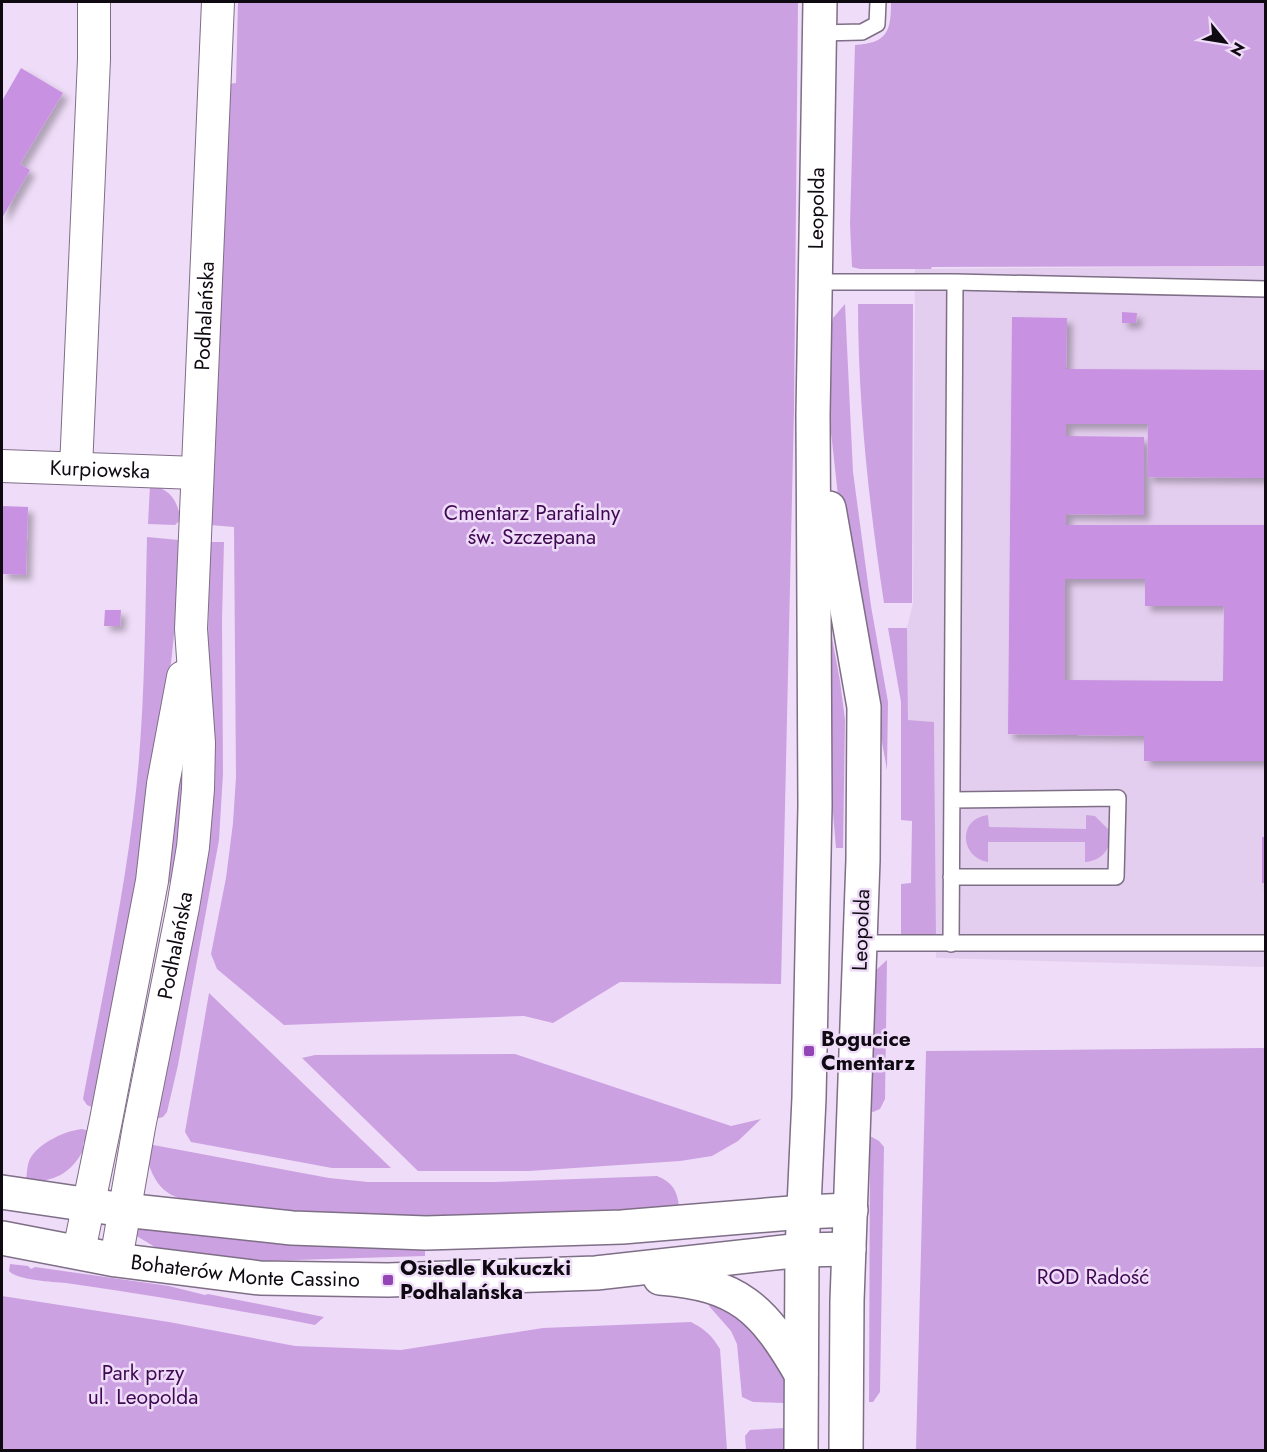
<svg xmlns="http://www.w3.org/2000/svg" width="1267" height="1452" viewBox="0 0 1267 1452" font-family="Jost,sans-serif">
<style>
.built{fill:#e4ceef}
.green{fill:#cca1e1}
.building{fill:#c891e2;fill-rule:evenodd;filter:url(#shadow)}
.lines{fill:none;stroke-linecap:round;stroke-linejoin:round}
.lane-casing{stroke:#7e6e86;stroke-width:18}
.street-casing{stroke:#7e6e86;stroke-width:34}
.secondary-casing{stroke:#7e6e86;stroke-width:36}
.lane{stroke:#fff;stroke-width:15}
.street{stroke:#fff;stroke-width:32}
.secondary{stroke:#fff;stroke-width:33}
.poi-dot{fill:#9445b5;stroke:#efdcf8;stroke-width:2}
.labels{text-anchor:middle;stroke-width:5;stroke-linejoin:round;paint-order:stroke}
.street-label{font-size:21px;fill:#0f0912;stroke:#efdcf8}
.park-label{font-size:21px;fill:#3f0852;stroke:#efdcf8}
.poi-label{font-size:21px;font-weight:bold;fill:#0f0912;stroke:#efdcf8;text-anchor:start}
</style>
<defs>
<filter id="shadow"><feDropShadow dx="5.5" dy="5.5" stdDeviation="3" flood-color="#0004"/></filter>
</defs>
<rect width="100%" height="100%" fill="#efdcf8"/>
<path class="built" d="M 1265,266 L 1265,967 L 936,958 L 934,723 L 908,721 L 907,628 L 913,603 L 915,269 Z"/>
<path class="green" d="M 238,2 L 798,2 L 794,409 L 781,984 L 620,982 L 553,1023 L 524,1016 L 284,1025 L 217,969 L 211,954 L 226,878 L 233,823 L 236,777 L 234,527 L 210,525 L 229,84 L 236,83 Z
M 891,2 L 1265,2 L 1265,266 L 932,267 L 931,269 L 860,269 L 852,267 L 850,224 L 855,45 C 887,43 891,32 891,2 Z
M 845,304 L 853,472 L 871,606 L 888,702 L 887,770 L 838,496 L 831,432 L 829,339 L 833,318 Z
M 858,304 L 913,304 L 912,603 L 884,603 C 869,504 858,404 858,304 Z
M 150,485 C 169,488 179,501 180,520 L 175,525 L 148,524 Z
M 147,537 L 179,540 L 175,626 L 170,672 L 135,886 L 94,1108 L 87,1105 L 83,1099 C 102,997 125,894 136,791 C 145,706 145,622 147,537 Z
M 210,542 L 224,542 L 222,619 L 223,773 L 219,840 L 178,1065 L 167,1112 L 163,1117 L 152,1120 L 209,746 L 208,641 Z
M 829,622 L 840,681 L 845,720 L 843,848 L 836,848 L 828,755 Z
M 888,628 L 907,628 L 908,720 L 934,722 L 936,937 L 901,936 L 901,884 L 911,883 L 912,821 L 901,820 L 901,702 Z
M 189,708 L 175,883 L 168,882 L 174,783 Z
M 988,815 L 989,827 L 1086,829 L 1086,815 L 1095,816 L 1108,829 C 1114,846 1103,861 1085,862 L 1085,842 L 988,842 L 988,862 C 959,857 958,818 988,815 Z
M 887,960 L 885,1099 L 880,1109 L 873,1112 L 871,1111 L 873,973 Z
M 209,993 L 391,1168 L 332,1168 L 191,1142 L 185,1132 Z
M 1265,1048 L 1265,1450 L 916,1450 L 926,1051 Z
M 515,1054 L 731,1126 L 761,1119 L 738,1141 L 712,1156 L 680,1161 L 529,1171 L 418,1171 L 302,1058 L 315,1055 Z
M 82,1129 L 89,1131 L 86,1141 L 84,1141 L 83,1145 L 84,1148 C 73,1173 53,1183 26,1181 C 27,1173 27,1163 31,1157 C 41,1142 65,1131 82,1129 Z
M 870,1136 L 879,1141 L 884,1147 L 880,1392 L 873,1402 L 869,1402 Z
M 148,1144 L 329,1178 L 368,1182 L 494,1182 L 657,1176 C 672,1182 677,1190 679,1206 L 668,1208 L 667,1206 L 661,1209 C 512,1220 365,1218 216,1206 L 214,1203 L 209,1205 C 177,1199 159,1197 148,1162 L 150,1158 Z
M 134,1227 L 254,1240 L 425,1248 L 425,1256 L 262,1261 L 221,1258 L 160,1250 L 135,1235 Z
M 10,1264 L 28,1266 L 31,1269 L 35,1267 L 169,1286 L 205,1295 L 208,1294 L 324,1317 L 315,1325 C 232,1309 149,1295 66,1283 C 53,1282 16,1280 9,1271 Z
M 2,1296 L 169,1322 L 295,1346 L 401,1350 L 543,1328 L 691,1322 C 705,1329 712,1336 720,1349 L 727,1450 L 2,1450 Z
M 709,1298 L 745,1315 L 778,1361 L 784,1378 L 784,1403 L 753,1402 L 742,1397 L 737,1344 L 731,1331 L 709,1306 Z
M 784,1428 L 784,1450 L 746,1450 L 745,1436 L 750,1430 Z"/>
<path class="building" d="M 21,68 L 63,93 L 20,164 L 30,170 L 2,218 L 2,101 Z
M 1122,312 L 1137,313 L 1136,323 L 1122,323 Z
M 1012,317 L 1067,318 L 1066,369 L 1266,370 L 1266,478 L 1147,477 L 1148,424 L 1066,424 L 1066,436 L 1144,437 L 1144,515 L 1066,514 L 1066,525 L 1266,525 L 1266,761 L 1144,761 L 1144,736 L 1008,734 ZM 1065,579 L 1145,579 L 1145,606 L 1224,606 L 1223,681 L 1065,680 Z
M 2,506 L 28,507 L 26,575 L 2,574 Z
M 105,610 L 121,610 L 120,626 L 104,626 Z
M 1262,837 L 1266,837 L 1266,883 L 1262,883 Z"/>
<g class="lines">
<g class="lane-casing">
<path id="lane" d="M 820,33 L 862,32 L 877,24 L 878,2
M 815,282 L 955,282 L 951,944
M 955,282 L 1266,289
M 951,877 L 1116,877 L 1118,798 L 952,800
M 860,943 L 1266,943"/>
</g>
<g class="street-casing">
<g id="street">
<path id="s1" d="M 2,466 L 197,473"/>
<path d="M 76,468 L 94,59 L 94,2"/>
<path d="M 79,1251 L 106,1120 L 152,881 L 163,784 L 183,677"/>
<path id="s2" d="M 116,1260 L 139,1127 L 183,907 L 193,847 L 198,789 L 199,743 L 191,629 L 218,2"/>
</g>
</g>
<g class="secondary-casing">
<g id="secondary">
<path d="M 829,508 L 864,707 L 863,860 L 847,1301 L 846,1450"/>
<path d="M 2,1192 L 124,1210 L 292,1228 L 426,1233 L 622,1227 L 803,1212 L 851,1210"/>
<path id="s3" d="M 2,1238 L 116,1260 L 260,1278 L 388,1280 L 596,1273 L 802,1250 L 849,1249"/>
<path d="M 660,1278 C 738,1284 763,1308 801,1374"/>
<path id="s4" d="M 801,1450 L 802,1250 L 809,1098 L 815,806 L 813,415 L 820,2"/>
</g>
</g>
<use href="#lane" class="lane"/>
<use href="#street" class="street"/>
<use href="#secondary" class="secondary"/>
</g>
<g class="poi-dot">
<rect x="803" y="1045" width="12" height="12" rx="3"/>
<rect x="382" y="1274" width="12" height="12" rx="3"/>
</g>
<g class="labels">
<g class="street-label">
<text dy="7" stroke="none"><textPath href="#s4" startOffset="1242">Leopolda</textPath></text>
<text dy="7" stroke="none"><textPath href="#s2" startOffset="952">Podhalańska</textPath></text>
<text dy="7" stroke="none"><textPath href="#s1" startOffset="98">Kurpiowska</textPath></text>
<text transform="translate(861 930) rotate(-88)" y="7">Leopolda</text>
<text dy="7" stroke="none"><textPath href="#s2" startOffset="320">Podhalańska</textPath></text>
<text dy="7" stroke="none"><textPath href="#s3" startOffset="246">Bohaterów Monte Cassino</textPath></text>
</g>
<g class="park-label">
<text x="532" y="520">Cmentarz Parafialny<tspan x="532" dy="24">św. Szczepana</tspan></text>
<text x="1093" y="1284">ROD Radość</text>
<text x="143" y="1380">Park przy<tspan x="143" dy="24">ul. Leopolda</tspan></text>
</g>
<g class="poi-label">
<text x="821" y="1046">Bogucice<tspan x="821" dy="24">Cmentarz</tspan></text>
<text x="400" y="1275">Osiedle Kukuczki<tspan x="400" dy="24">Podhalańska</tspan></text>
</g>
</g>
<rect width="1267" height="1452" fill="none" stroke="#0f0912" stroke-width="6"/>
<g transform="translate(1225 42) rotate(120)" stroke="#efdcf8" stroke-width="4.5" paint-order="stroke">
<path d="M0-4.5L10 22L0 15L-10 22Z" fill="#0f0912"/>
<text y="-9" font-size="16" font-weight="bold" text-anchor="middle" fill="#0f0912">N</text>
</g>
</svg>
